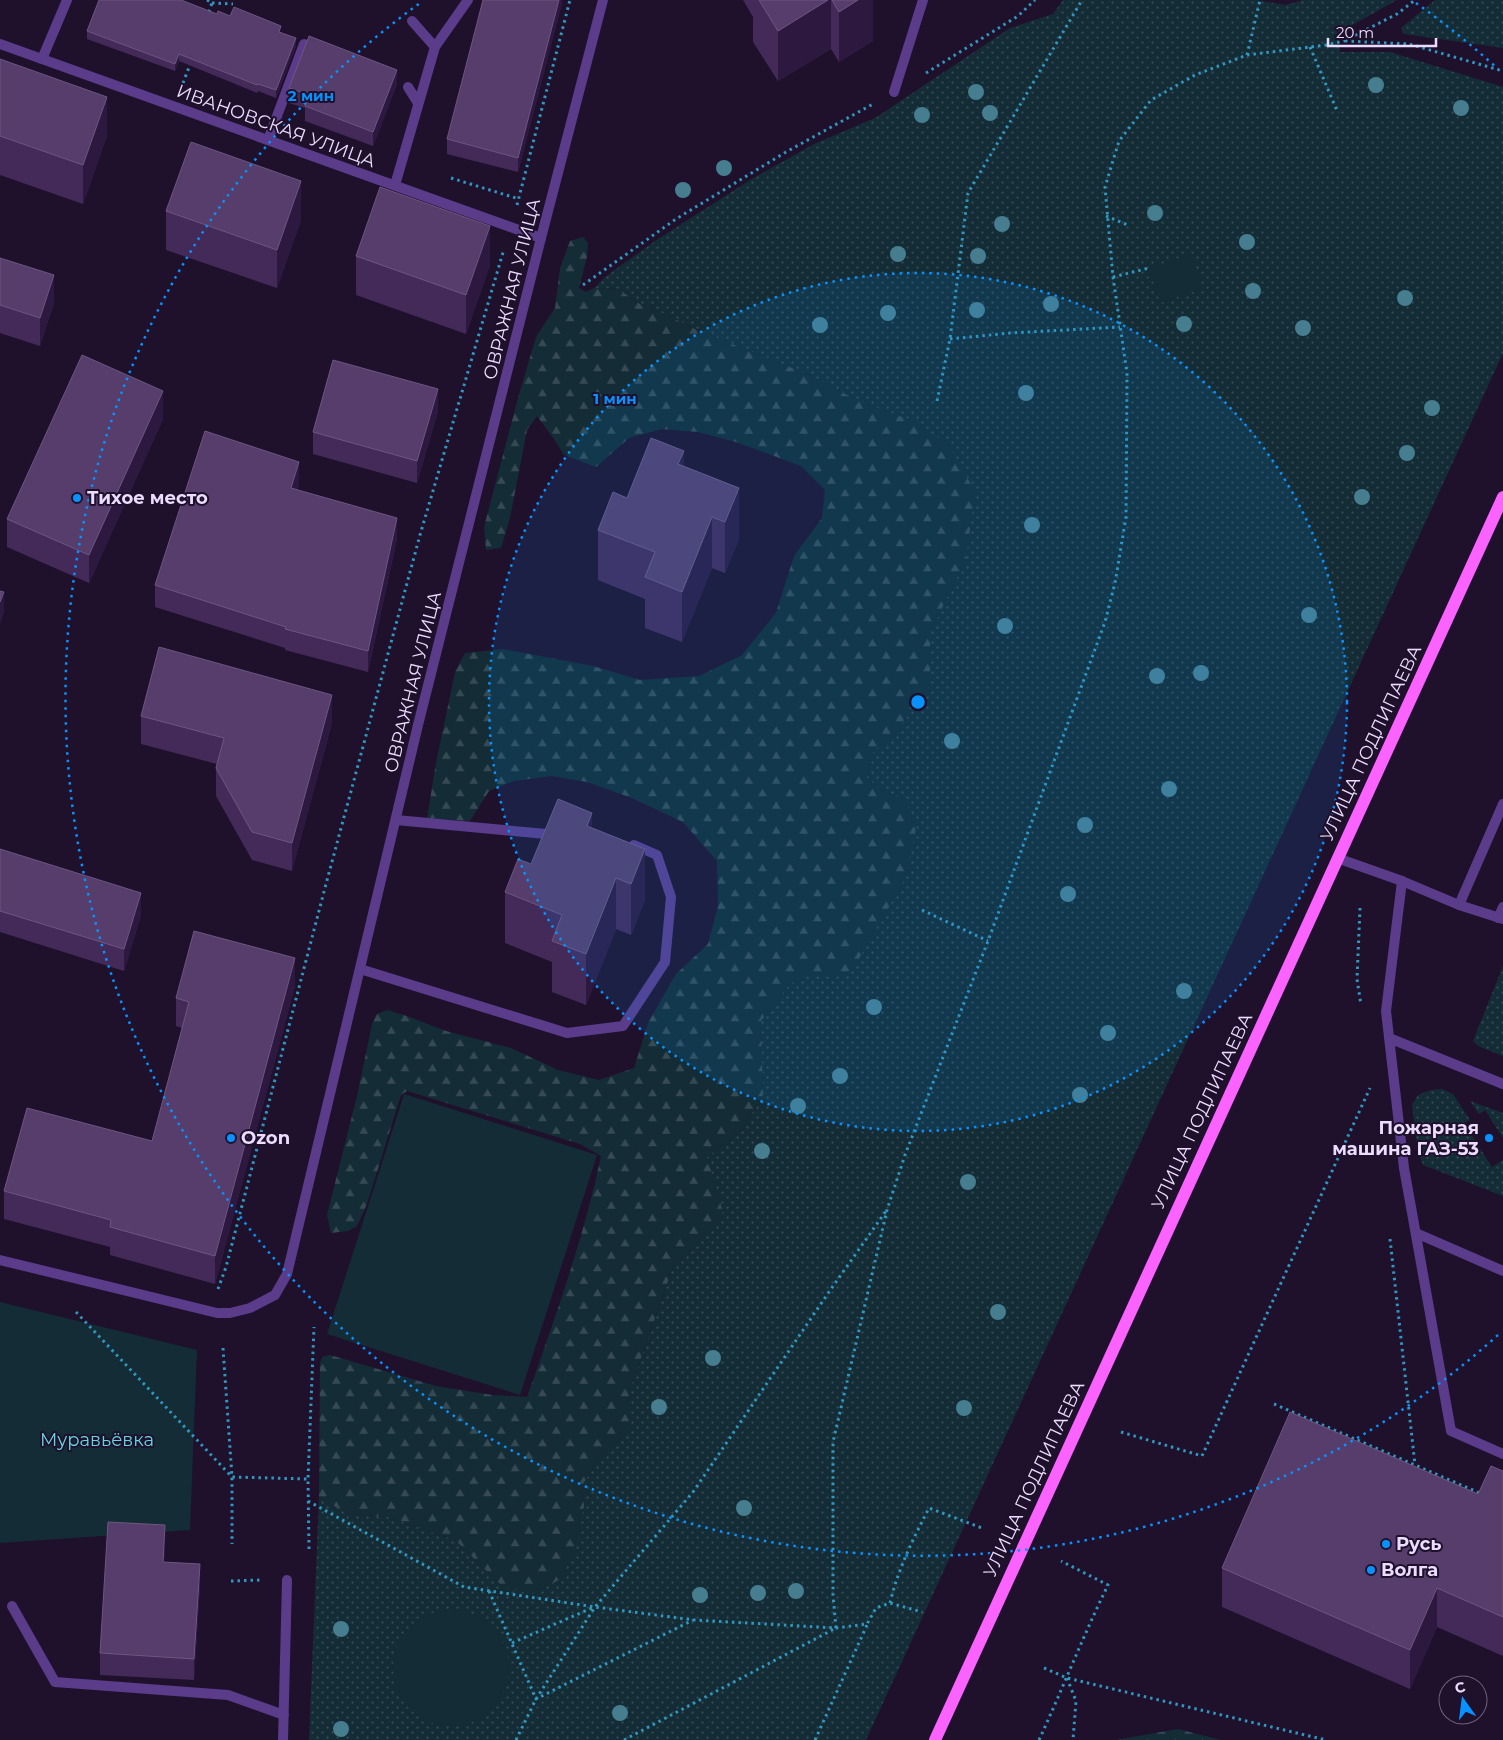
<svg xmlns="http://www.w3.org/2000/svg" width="1503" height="1740" viewBox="0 0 1503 1740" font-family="Montserrat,sans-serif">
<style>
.grass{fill:url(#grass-dots)}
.forest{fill:url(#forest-firs)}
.green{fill:#142c36}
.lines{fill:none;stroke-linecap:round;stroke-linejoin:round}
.path{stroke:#3097bf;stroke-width:3;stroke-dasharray:2.5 4;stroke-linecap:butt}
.service{stroke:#5a3c8b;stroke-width:10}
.minor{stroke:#5a3c8b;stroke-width:10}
.tertiary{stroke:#5a3c8b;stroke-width:10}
.primary{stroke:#fa63ff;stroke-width:12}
.tree{fill:#467e90}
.wall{fill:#442a59}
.shaded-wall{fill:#2d1840}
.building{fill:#563d6b;stroke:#6d5682}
.ring{fill:none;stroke:#0892ff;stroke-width:2.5;stroke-dasharray:2.5 5}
.poi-dot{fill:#0892ff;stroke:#1f112c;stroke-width:2}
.labels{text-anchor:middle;stroke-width:4;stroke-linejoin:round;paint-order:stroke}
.street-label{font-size:18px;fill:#ecdcff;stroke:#1f112c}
.poi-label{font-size:18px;font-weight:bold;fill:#ecdcff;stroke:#1f112c;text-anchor:start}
.park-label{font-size:18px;fill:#65d7e2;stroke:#1f112c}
.centre{fill:#0892ff;stroke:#1f112c;stroke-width:2.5}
.ring-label{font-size:15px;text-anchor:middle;font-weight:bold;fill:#0892ff;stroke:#1f112c;stroke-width:4;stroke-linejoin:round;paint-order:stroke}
</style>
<defs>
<pattern id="grass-dots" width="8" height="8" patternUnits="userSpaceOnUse" patternTransform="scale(1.25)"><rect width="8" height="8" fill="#142c36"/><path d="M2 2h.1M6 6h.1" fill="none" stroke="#364a54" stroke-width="1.8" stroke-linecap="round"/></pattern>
<pattern id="forest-firs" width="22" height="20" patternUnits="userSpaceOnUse" patternTransform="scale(1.25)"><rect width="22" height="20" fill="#142c36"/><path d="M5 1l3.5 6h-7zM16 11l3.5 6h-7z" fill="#364a54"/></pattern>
</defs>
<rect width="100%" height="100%" fill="#1f112c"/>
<path class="grass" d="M 1063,0 L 1257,0 L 1285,5 L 1303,0 L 1397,0 L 1338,33 L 1340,52 L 1390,52 L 1503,87 L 1503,353 L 866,1740 L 309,1740 L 319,1498 L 349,1514 L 388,1517 L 455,1540 L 503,1587 L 584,1506 L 583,1484 L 598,1460 L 629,1430 L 629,1392 L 673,1267 L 699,1244 L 711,1176 L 707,1157 L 741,1131 L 763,1095 L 761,1021 L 787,987 L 800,976 L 849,976 L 875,928 L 916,828 L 904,798 L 882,791 L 866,777 L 873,752 L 897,731 L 930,685 L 930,633 L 966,559 L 855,399 L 805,373 L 697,330 L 667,315 L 640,304 L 618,289 L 594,288 L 605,277 L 655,241 L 750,180 L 814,144 L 875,118 L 1010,28 L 1053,14 Z
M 1435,0 L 1503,0 L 1503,48 L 1404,34 L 1401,28 Z
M 1503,966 L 1503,1056 L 1478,1046 L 1473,1041 Z
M 1442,1089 L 1453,1094 L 1470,1120 L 1464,1123 L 1492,1167 L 1503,1160 L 1503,1196 L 1423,1165 L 1418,1152 L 1412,1105 L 1418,1095 L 1431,1090 Z
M 1470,1101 L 1503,1113 L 1503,1138 L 1485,1110 L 1479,1114 Z"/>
<path class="forest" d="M 583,237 L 588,243 L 587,257 L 579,288 L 586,292 L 594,288 L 618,289 L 640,304 L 667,315 L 697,330 L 805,373 L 855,399 L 915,422 L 949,445 L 975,492 L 966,559 L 930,633 L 930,685 L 897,731 L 873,752 L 866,777 L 882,791 L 904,798 L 916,828 L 907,875 L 849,976 L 800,977 L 787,987 L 761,1021 L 763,1095 L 741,1131 L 707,1157 L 723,1212 L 699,1244 L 673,1267 L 629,1392 L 629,1430 L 598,1460 L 583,1484 L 584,1506 L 577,1546 L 561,1579 L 531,1594 L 503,1587 L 455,1540 L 388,1517 L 349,1514 L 319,1498 L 320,1363 L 322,1357 L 330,1355 L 436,1386 L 492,1395 L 527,1397 C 555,1318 584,1238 601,1156 L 580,1144 L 407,1091 L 401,1095 L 367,1204 L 357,1226 L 348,1231 L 331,1233 L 327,1215 L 357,1096 L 372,1024 L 377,1014 L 387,1010 L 404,1015 L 446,1031 L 511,1048 L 558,1070 L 599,1080 L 634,1068 L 648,1023 L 676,974 L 708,944 L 718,906 L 717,861 L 683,822 L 632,798 L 587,782 L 552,776 L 514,781 L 489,791 L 470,821 L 427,818 L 436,763 L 455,672 L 465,653 L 503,649 L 593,666 L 640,680 L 699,676 L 742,655 L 776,613 L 794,556 L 822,518 L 825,490 L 801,466 L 736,442 L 698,432 L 662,429 L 629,438 L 596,467 L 564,455 L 554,439 L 537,416 L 527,430 L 510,518 L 501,548 L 486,550 L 484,527 L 518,398 L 536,337 L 555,308 L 560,268 L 570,241 Z
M 1178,1729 L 1221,1740 L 1116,1740 Z"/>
<path class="green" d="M 1191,254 L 1203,288 L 1160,303 L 1149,268 Z
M 404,1094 L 597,1155 L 520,1395 L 327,1334 Z
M 0,1302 L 197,1350 L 190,1530 L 0,1543 Z
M393 1668a58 58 0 1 1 116 0a58 58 0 1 1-116 0Z"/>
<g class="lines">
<path class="path" d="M 207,0 L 212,3 L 208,14
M 212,3 L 233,4
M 1345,41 L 1409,44 L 1503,71
M 1310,47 L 1338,113
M 1247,55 L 1260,0
M 926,73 L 1018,16 L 1035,0
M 183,83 L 191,62
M 451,178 L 519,199
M 517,205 L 570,0
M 1106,216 L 1130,226
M 1113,277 L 1149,268
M 583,285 L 676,219 L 786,152 L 873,104
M 950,339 L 1010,333 L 1120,327
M 937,401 L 950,339 L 968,193 L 1082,0
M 1360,908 L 1357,979 L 1361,1005
M 922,910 L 988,941
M 1390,1239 L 1415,1465
M 218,1289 L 226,1267 L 326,884 L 420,535 L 504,249
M 76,1312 L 232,1477 L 308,1479
M 223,1348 L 232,1477 L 232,1544
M 1274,1404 L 1482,1494
M 1121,1432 L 1202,1456 L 1370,1088
M 308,1501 L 464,1587 L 595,1607 L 694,1620 L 836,1628 L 867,1624 L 876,1608 L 890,1603 L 922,1612
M 309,1549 L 308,1479 L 314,1327
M 231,1581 L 262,1580
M 489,1591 L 536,1699 L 693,1620
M 890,1603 C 898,1569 913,1539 929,1508 L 982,1528
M 836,1628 L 833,1595 L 833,1442 L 887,1210 L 905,1155 L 988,941 L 1105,622 L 1115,583 L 1126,517 L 1127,373 L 1113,277 L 1105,187 L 1119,141 L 1151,100 L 1195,75 L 1247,55 L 1326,45 L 1344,41 L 1397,14 L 1415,0
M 512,1643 L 594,1607
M 1044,1668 L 1067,1678 L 1326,1740
M 1067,1678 L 1076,1701 L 1073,1740
M 516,1740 L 536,1699 L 595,1607 L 693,1492 L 831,1289 L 886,1211
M 624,1740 L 836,1628
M 815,1740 L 867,1625
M 1039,1740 C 1063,1688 1083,1636 1108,1585 L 1061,1561"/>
<path class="service" d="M 412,21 L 435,47
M 42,59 L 67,0
M 408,87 L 418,103
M 894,92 L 923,0
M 268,140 L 304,44
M 395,185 L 435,47 L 468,0
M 396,820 L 557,835
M 1402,881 L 1386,1011 L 1404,1168 L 1451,1431 L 1503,1454
M 1459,905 L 1503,804
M 1498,918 L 1503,907
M 360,969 L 567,1033 L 623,1026 L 665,962 L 671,897 L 657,855 L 634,845
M 1389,1038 L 1503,1084
M 1416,1233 L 1503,1271
M 12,1606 L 55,1682 L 228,1695 L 284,1715
M 283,1740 L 287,1580"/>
<path class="minor" d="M 0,44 L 541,238
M 1337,858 L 1402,881 L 1459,905 L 1503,919"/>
<path class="tertiary" d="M 0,1260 L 217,1313 L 230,1313 L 250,1308 L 275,1295 L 287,1274 L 418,725 L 541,238 L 603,0"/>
<path class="primary" d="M 935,1740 L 1503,497"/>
</g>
<g class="tree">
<circle cx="1376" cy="85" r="8"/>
<circle cx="976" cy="92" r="8"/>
<circle cx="1461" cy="108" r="8"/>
<circle cx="990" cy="113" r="8"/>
<circle cx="922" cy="115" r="8"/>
<circle cx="724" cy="168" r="8"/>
<circle cx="683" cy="190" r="8"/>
<circle cx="1155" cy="213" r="8"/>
<circle cx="1002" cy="224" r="8"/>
<circle cx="1247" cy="242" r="8"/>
<circle cx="898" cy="254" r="8"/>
<circle cx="978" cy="256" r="8"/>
<circle cx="1253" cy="291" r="8"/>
<circle cx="1405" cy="298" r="8"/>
<circle cx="1051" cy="304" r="8"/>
<circle cx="977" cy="310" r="8"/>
<circle cx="888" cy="313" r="8"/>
<circle cx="1184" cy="324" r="8"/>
<circle cx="820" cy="325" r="8"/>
<circle cx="1303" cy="328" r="8"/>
<circle cx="1026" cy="393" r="8"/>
<circle cx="1432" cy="408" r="8"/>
<circle cx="1407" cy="453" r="8"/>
<circle cx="1362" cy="497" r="8"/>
<circle cx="1032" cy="525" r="8"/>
<circle cx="1309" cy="615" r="8"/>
<circle cx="1005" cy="626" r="8"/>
<circle cx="1201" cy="673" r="8"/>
<circle cx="1157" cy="676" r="8"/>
<circle cx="952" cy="741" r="8"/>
<circle cx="1169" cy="789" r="8"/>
<circle cx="1085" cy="825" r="8"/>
<circle cx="1068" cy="894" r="8"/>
<circle cx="1184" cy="991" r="8"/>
<circle cx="874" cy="1007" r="8"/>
<circle cx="1108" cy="1033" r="8"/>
<circle cx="840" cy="1076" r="8"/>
<circle cx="1080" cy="1095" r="8"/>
<circle cx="798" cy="1106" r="8"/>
<circle cx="762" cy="1151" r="8"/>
<circle cx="968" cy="1182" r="8"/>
<circle cx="998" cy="1312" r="8"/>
<circle cx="713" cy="1358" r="8"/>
<circle cx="659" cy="1407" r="8"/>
<circle cx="964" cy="1408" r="8"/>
<circle cx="744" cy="1508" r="8"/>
<circle cx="796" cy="1591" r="8"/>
<circle cx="758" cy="1593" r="8"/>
<circle cx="700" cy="1595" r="8"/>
<circle cx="341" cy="1629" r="8"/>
<circle cx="620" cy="1713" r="8"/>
<circle cx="341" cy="1729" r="8"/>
</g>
<path class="wall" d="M 562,0 L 562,3 L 518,172 L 447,154 L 447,139 Z
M 743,0 L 873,0 L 873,41 L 839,62 L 831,49 L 778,81 L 753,42 L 753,17 Z
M 230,16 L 281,33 L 296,46 L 276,98 L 258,91 L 257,93 L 179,61 L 175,71 L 87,39 L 87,31 Z
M 0,59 L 107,136 L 83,204 L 0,175 Z
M 397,84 L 373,146 L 305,121 L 305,108 L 289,103 L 289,88 Z
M 166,211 L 301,220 L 277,288 L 166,250 Z
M 356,256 L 490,265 L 466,334 L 356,295 Z
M 0,258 L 54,303 L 40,346 L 0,333 Z
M 438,411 L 417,483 L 313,454 L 313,432 Z
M 163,419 L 89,583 L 7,547 L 7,519 Z
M 684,466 L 739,539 L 725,573 L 712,568 L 682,642 L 645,628 L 645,599 L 598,580 L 598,530 L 627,498 Z
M 299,484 L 297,490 L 397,539 L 368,672 L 285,650 L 285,648 L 155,607 L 155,585 Z
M 141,716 L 332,723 L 292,871 L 252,860 L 216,796 L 216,768 L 217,764 L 141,744 Z
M 592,828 L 645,900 L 631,935 L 616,929 L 586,1005 L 552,992 L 552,962 L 505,943 L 505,892 L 531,864 Z
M 0,849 L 141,915 L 124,971 L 0,932 Z
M 295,986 L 215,1284 L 110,1255 L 110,1247 L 4,1219 L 4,1191 L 152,1141 L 182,1028 L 176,1026 L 176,998 Z
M 1503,1471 L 1503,1656 L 1437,1627 L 1410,1689 L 1222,1607 L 1222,1568 L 1478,1494 Z
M 165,1547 L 164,1562 L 200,1585 L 194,1680 L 100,1675 L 100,1653 Z"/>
<path class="shaded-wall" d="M 559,0 L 562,0 L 562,3 L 518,172 L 518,158 Z
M 828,0 L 831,0 L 831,49 L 778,81 L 778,31 Z
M 858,0 L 873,0 L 873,41 L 839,62 L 839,12 Z
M 296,38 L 296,46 L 276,98 L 276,90 Z
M 179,54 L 179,61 L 175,71 L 175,64 Z
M 397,70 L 397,84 L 373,146 L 373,132 Z
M 107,97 L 107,136 L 83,204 L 83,165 Z
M 301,181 L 301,220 L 277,288 L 277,250 Z
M 490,226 L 490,265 L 466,334 L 466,295 Z
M 54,275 L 54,303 L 40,346 L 40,318 Z
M 438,389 L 438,411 L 417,483 L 417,461 Z
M 163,391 L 163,419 L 89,583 L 89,555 Z
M 684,451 L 684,502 L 678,464 Z
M 299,462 L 299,484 L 291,509 L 291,488 Z
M 739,488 L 739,539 L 725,573 L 725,522 Z
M 712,517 L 712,568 L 682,642 L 682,592 Z
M 397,518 L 397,539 L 368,672 L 368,651 Z
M 4,592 L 4,613 L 0,624 L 0,602 Z
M 332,695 L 332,723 L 292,871 L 292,843 Z
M 592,813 L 592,864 L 587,826 Z
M 645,849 L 645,900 L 631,935 L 631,884 Z
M 616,878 L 616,929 L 586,1005 L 586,954 Z
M 141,893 L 141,915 L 124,971 L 124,949 Z
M 295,958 L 295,986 L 215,1284 L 215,1256 Z
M 165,1525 L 165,1547 L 163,1584 L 163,1562 Z
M 200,1564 L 200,1585 L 194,1680 L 194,1659 Z
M 1437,1588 L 1437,1627 L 1410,1689 L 1410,1650 Z"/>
<path class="building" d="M 99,0 L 181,0 L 217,14 L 218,11 L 230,16 L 234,7 L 281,26 L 279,32 L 296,38 L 276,90 L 258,84 L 257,85 L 179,54 L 175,64 L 87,31 Z
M 483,0 L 559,0 L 518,158 L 447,139 Z
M 759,0 L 828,0 L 778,31 Z
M 832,0 L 858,0 L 839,12 Z
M 309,36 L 397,70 L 373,132 L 305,106 L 310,95 L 289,88 Z
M 0,59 L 107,97 L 83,165 L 0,136 Z
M 191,142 L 301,181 L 277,250 L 166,211 Z
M 380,187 L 490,226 L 466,295 L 356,256 Z
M 0,258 L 54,275 L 40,318 L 0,305 Z
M 82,355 L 163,391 L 89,555 L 7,519 Z
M 333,360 L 438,389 L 417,461 L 313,432 Z
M 205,431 L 299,462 L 291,488 L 397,518 L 368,651 L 285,629 L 286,627 L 155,585 Z
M 651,438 L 684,451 L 678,464 L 739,488 L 725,522 L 712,517 L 682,592 L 645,577 L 655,552 L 598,530 L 613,492 L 627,498 Z
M 0,591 L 4,592 L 0,602 Z
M 159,647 L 332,695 L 292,843 L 252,832 L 216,768 L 224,738 L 141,716 Z
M 558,799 L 592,813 L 587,826 L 645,849 L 631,884 L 616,878 L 586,954 L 552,941 L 562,915 L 505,892 L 518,859 L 531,864 Z
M 0,849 L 141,893 L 124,949 L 0,911 Z
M 194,931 L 295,958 L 215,1256 L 110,1227 L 111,1220 L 4,1191 L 27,1108 L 152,1141 L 189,1002 L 176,998 Z
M 1290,1412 L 1478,1494 L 1491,1466 L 1503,1471 L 1503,1617 L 1437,1588 L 1410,1650 L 1222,1568 Z
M 108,1522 L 165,1525 L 163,1562 L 200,1564 L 194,1659 L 100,1653 Z"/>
<circle cx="918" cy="702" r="429" fill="#0892ff" fill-opacity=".12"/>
<g class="ring">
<circle cx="918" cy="702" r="429"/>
<path d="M1498 1335A858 858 0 1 1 420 3M1416 3A858 858 0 0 1 1498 69"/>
</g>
<g class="poi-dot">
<circle cx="77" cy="498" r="5"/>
<circle cx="231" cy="1138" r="5"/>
<circle cx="1489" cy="1138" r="5"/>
<circle cx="1386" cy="1544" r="5"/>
<circle cx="1371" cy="1570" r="5"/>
</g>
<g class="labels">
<g class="street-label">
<text transform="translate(276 126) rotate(20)" y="6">ИВАНОВСКАЯ УЛИЦА</text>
<text transform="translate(512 289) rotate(-76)" y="6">ОВРАЖНАЯ УЛИЦА</text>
<text transform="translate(413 682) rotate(-76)" y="6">ОВРАЖНАЯ УЛИЦА</text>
<text transform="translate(1371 743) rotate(-65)" y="6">УЛИЦА ПОДЛИПАЕВА</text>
<text transform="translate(1202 1111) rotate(-65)" y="6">УЛИЦА ПОДЛИПАЕВА</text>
<text transform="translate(1034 1479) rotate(-65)" y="6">УЛИЦА ПОДЛИПАЕВА</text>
</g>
<g class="poi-label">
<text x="87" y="504">Тихое место</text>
<text x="1479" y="1134" text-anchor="end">Пожарная<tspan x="1479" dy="21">машина ГАЗ-53</tspan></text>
<text x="241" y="1144">Ozon</text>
<text x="1396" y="1550">Русь</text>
<text x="1381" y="1576">Волга</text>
</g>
<g class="park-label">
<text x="97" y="1446">Муравьёвка</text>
</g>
</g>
<circle cx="918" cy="702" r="8" class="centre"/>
<g class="ring-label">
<text x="311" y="101">2 мин</text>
<text x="615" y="404">1 мин</text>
</g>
<g transform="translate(1463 1700) rotate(346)"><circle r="24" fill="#1f112c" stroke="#716280"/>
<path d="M0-4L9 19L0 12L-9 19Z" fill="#0892ff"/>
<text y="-8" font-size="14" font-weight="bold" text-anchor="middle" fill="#ecdcff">С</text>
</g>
<path d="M1328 38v8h108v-8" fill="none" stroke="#ecdcff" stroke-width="2.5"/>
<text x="1336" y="38" font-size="15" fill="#ecdcff" stroke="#1f112c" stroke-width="4" paint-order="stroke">20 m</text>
</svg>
